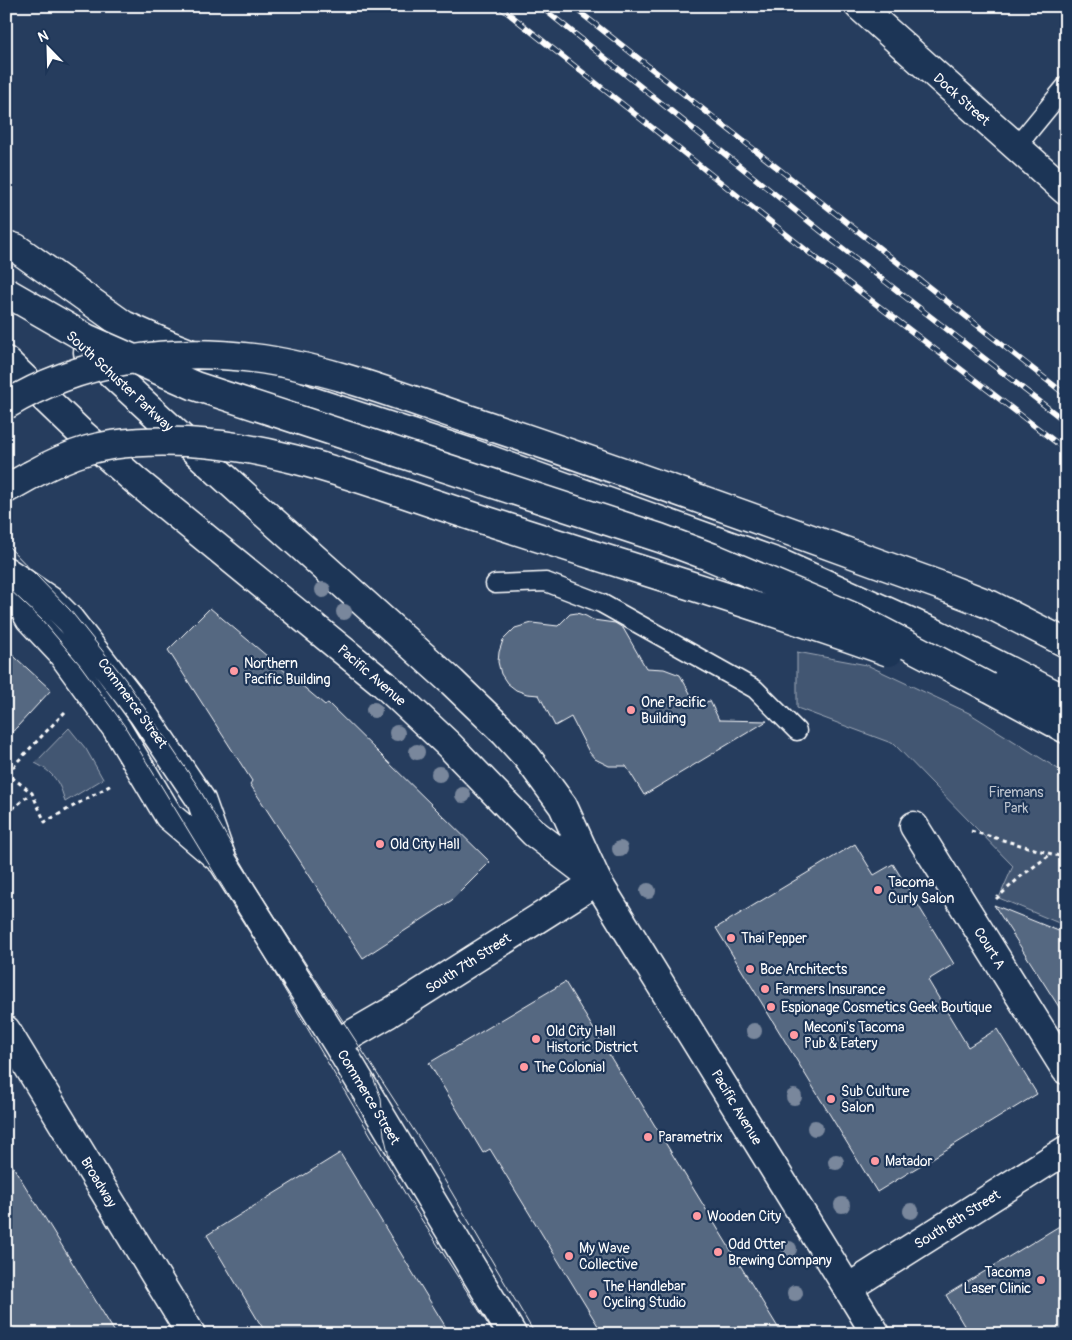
<svg xmlns="http://www.w3.org/2000/svg" width="1072" height="1340" viewBox="0 0 1072 1340" font-family="Pangolin,sans-serif">
<style>
.green{fill:#425672;stroke:#a0aab8}
.building{fill:#556781;stroke:#fff}
.lines{fill:none;stroke-linecap:round;stroke-linejoin:round}
.lane-casing{stroke:#fff;stroke-width:21}
.street-casing{stroke:#fff;stroke-width:31}
.secondary-casing{stroke:#fff;stroke-width:31}
.primary-casing{stroke:#fff;stroke-width:31}
.highway-casing{stroke:#fff;stroke-width:31}
.path{stroke:#fff;stroke-width:3;stroke-dasharray:4 4;stroke-linecap:butt}
.lane{stroke:#1d3557;stroke-width:18}
.street{stroke:#1d3557;stroke-width:28}
.secondary{stroke:#1d3557;stroke-width:28}
.primary{stroke:#1d3557;stroke-width:28}
.highway{stroke:#1d3557;stroke-width:28}
.tram{stroke:#fff;stroke-width:1}
.rail-casing{stroke:#fff;stroke-width:5.5}
.rail{stroke:#1d3557;stroke-width:4;stroke-dasharray:11;stroke-linecap:butt}
.highway-bridge-casing{stroke:#fff;stroke-width:31;stroke-linecap:butt}
.highway-bridge{stroke:#1d3557;stroke-width:28}
.tree{fill:#79879c}
.poi-dot{fill:#ff9aa2;stroke:#1d3557;stroke-width:2}
.labels{text-anchor:middle;stroke-width:4.5;stroke-linejoin:round;paint-order:stroke}
.street-label{font-size:14px;fill:#fff;stroke:#1d3557}
.poi-label{font-size:14px;fill:#fff;stroke:#1d3557;text-anchor:start}
.park-label{font-size:14px;fill:#bdc4ce;stroke:#1d3557}
</style>
<rect width="100%" height="100%" fill="#263d5e"/>
<filter id="ink" filterUnits="userSpaceOnUse"><feTurbulence type="fractalNoise" baseFrequency=".02" numOctaves="2"/><feDisplacementMap in="SourceGraphic" scale="10" xChannelSelector="R" yChannelSelector="G"/><feConvolveMatrix kernelMatrix="1 2 1 2 8 2 1 2 1" color-interpolation-filters="sRGB"/></filter>
<g filter="url(#ink)">
<path class="green" d="M 797,652 L 867,665 L 969,713 L 1066,774 L 1066,926 L 999,898 L 1013,866 L 894,744 L 797,708 Z
M 69,728 L 86,749 L 103,779 L 65,802 C 60,782 53,772 35,763 Z"/>
<path class="building" d="M 210,608 L 325,705 L 328,703 L 490,862 L 452,900 L 363,958 L 250,784 L 252,781 L 168,650 Z
M 577,613 L 586,616 L 593,620 L 615,623 L 623,628 L 646,668 L 664,669 L 680,675 L 696,704 L 710,701 L 719,720 L 767,721 L 644,795 L 626,766 L 609,766 L 595,759 L 589,752 L 571,717 L 555,726 L 539,695 L 527,694 L 516,690 L 507,683 L 501,674 L 498,662 L 499,652 L 503,640 L 515,628 L 532,623 L 558,626 L 570,614 Z
M 6,649 L 51,690 L 6,739 Z
M 855,844 L 874,875 L 893,864 L 954,964 L 928,980 L 968,1047 L 997,1029 L 1037,1094 L 877,1192 L 716,928 Z
M 994,905 L 1066,934 L 1066,1018 Z
M 565,982 L 636,1099 L 638,1098 L 782,1334 L 603,1334 L 490,1149 L 483,1153 L 429,1063 Z
M 340,1153 L 425,1293 L 450,1334 L 267,1334 L 259,1322 L 207,1235 Z
M 6,1155 L 53,1231 L 116,1334 L 6,1334 Z
M 1066,1222 L 1066,1334 L 969,1334 L 946,1295 Z"/>
<g class="lines">
<g class="lane-casing">
<path id="lane" d="M 1016,147 L 1066,86
M 495,584 L 546,582 L 601,603 L 755,689 L 797,731"/>
</g>
<g class="street-casing">
<path id="street" d="M 914,826 L 1066,1070"/>
</g>
<g class="secondary-casing">
<path id="secondary" d="M 859,6 L 1066,191
M 6,571 L 52,602 L 70,620 L 143,714 L 201,800 L 223,862 L 337,1043 L 512,1334
M 6,577 L 30,619 L 61,652 L 117,729 L 169,816 L 222,861
M 6,1030 L 191,1334
M 337,1043 L 389,1013 L 597,881
M 848,1288 L 1066,1150"/>
</g>
<g class="primary-casing">
<path id="primary" d="M 88,352 L 213,467 L 452,682 L 505,733 L 527,757 L 563,806 L 597,881 L 876,1334
M 6,361 L 81,433 L 136,481 L 384,684 L 449,745 L 534,833 L 596,880"/>
</g>
<g class="highway-casing">
<path id="highway" d="M 6,245 L 16,248 L 124,325 L 169,345 L 305,399 L 468,452 L 781,564 L 937,634 L 1066,700
M 6,489 L 31,475
M 988,687 L 1066,729"/>
</g>
<path class="path" d="M 65,712 L 17,762 L 9,775 L 32,793 L 45,822 L 113,784
M 6,814 L 32,793
M 971,831 L 1066,858
M 996,899 L 1020,877 L 1051,854"/>
<use href="#lane" class="lane"/>
<use href="#street" class="street"/>
<use href="#secondary" class="secondary"/>
<use href="#primary" class="primary"/>
<use href="#highway" class="highway"/>
<path class="tram" d="M 6,544 L 70,610 L 125,679 L 197,785 L 256,887 L 428,1152 L 535,1334
M 6,586 L 42,620 L 81,666 L 124,725 L 254,938 L 406,1195 L 494,1334
M 372,1075 L 381,1098 L 384,1135 L 390,1160"/>
<g class="rail-casing">
<path id="rail" d="M 499,6 L 816,258 L 1066,450
M 540,6 L 832,240 L 1066,422
M 572,6 L 1066,395"/>
</g>
<use href="#rail" class="rail"/>
<g class="highway-bridge-casing">
<path id="highway-bridge" d="M 6,292 L 86,338 L 195,386 L 660,538 L 711,557 L 858,619 L 988,687
M 6,405 C 80,360 168,347 253,358 C 328,367 407,399 480,423 C 634,474 786,530 939,585 L 991,605 L 1066,643
M 31,475 C 49,465 68,456 88,450 C 120,441 155,441 187,442 C 259,445 329,468 397,491 C 432,503 468,515 503,526 C 632,568 762,606 889,652"/>
</g>
<use href="#highway-bridge" class="highway-bridge"/>
</g>
<g class="tree">
<circle cx="323" cy="590" r="8"/>
<circle cx="344" cy="612" r="8"/>
<circle cx="374" cy="710" r="8"/>
<circle cx="397" cy="733" r="8"/>
<circle cx="417" cy="752" r="8"/>
<circle cx="439" cy="774" r="8"/>
<circle cx="463" cy="795" r="8"/>
<circle cx="620" cy="849" r="8"/>
<circle cx="648" cy="891" r="8"/>
<circle cx="754" cy="1031" r="8"/>
<circle cx="794" cy="1097" r="8"/>
<circle cx="815" cy="1128" r="8"/>
<circle cx="836" cy="1162" r="8"/>
<circle cx="842" cy="1205" r="8"/>
<circle cx="911" cy="1211" r="8"/>
<circle cx="789" cy="1249" r="8"/>
<circle cx="795" cy="1293" r="8"/>
</g>
</g>
<g class="poi-dot">
<circle cx="234" cy="671" r="5"/>
<circle cx="631" cy="710" r="5"/>
<circle cx="380" cy="844" r="5"/>
<circle cx="878" cy="890" r="5"/>
<circle cx="731" cy="938" r="5"/>
<circle cx="750" cy="969" r="5"/>
<circle cx="765" cy="989" r="5"/>
<circle cx="771" cy="1007" r="5"/>
<circle cx="794" cy="1035" r="5"/>
<circle cx="536" cy="1039" r="5"/>
<circle cx="524" cy="1067" r="5"/>
<circle cx="831" cy="1099" r="5"/>
<circle cx="648" cy="1137" r="5"/>
<circle cx="875" cy="1161" r="5"/>
<circle cx="697" cy="1216" r="5"/>
<circle cx="718" cy="1252" r="5"/>
<circle cx="569" cy="1256" r="5"/>
<circle cx="1041" cy="1280" r="5"/>
<circle cx="593" cy="1294" r="5"/>
</g>
<g class="labels">
<g class="street-label">
<text transform="translate(962 99) rotate(42)" y="5">Dock Street</text>
<text transform="translate(120 381) rotate(43)" y="5">South Schuster Parkway</text>
<text transform="translate(372 675) rotate(41)" y="5">Pacific Avenue</text>
<text transform="translate(133 703) rotate(54)" y="5">Commerce Street</text>
<text transform="translate(990 948) rotate(58)" y="5">Court A</text>
<text transform="translate(468 963) rotate(-33)" y="5">South 7th Street</text>
<text transform="translate(369 1097) rotate(59)" y="5">Commerce Street</text>
<text transform="translate(737 1107) rotate(59)" y="5">Pacific Avenue</text>
<text transform="translate(99 1182) rotate(59)" y="5">Broadway</text>
<text transform="translate(957 1219) rotate(-32)" y="5">South 8th Street</text>
</g>
<g class="poi-label">
<text x="244" y="668">Northern<tspan x="244" dy="16">Pacific Building</tspan></text>
<text x="641" y="707">One Pacific<tspan x="641" dy="16">Building</tspan></text>
<text x="390" y="849">Old City Hall</text>
<text x="888" y="887">Tacoma<tspan x="888" dy="16">Curly Salon</tspan></text>
<text x="741" y="943">Thai Pepper</text>
<text x="760" y="974">Boe Architects</text>
<text x="775" y="994">Farmers Insurance</text>
<text x="781" y="1012">Espionage Cosmetics Geek Boutique</text>
<text x="804" y="1032">Meconi's Tacoma<tspan x="804" dy="16">Pub &amp; Eatery</tspan></text>
<text x="546" y="1036">Old City Hall<tspan x="546" dy="16">Historic District</tspan></text>
<text x="534" y="1072">The Colonial</text>
<text x="841" y="1096">Sub Culture<tspan x="841" dy="16">Salon</tspan></text>
<text x="658" y="1142">Parametrix</text>
<text x="885" y="1166">Matador</text>
<text x="707" y="1221">Wooden City</text>
<text x="728" y="1249">Odd Otter<tspan x="728" dy="16">Brewing Company</tspan></text>
<text x="579" y="1253">My Wave<tspan x="579" dy="16">Collective</tspan></text>
<text x="1031" y="1277" text-anchor="end">Tacoma<tspan x="1031" dy="16">Laser Clinic</tspan></text>
<text x="603" y="1291">The Handlebar<tspan x="603" dy="16">Cycling Studio</tspan></text>
</g>
<g class="park-label">
<text x="1016" y="797">Firemans<tspan x="1016" dy="16">Park</tspan></text>
</g>
</g>
<rect width="1072" height="1340" fill="none" stroke="#1d3557" stroke-width="25"/>
<rect x="12" y="12" width="1047" height="1315" fill="none" stroke="#fff" stroke-width="2" filter="url(#ink)"/>
<g transform="translate(48 48) rotate(337)" stroke="#1d3557" stroke-width="4" paint-order="stroke">
<path d="M0-4L9 19L0 12L-9 19Z" fill="#ffffff"/>
<text y="-8" font-size="14" font-weight="bold" text-anchor="middle" fill="#ffffff">N</text>
</g>
</svg>
